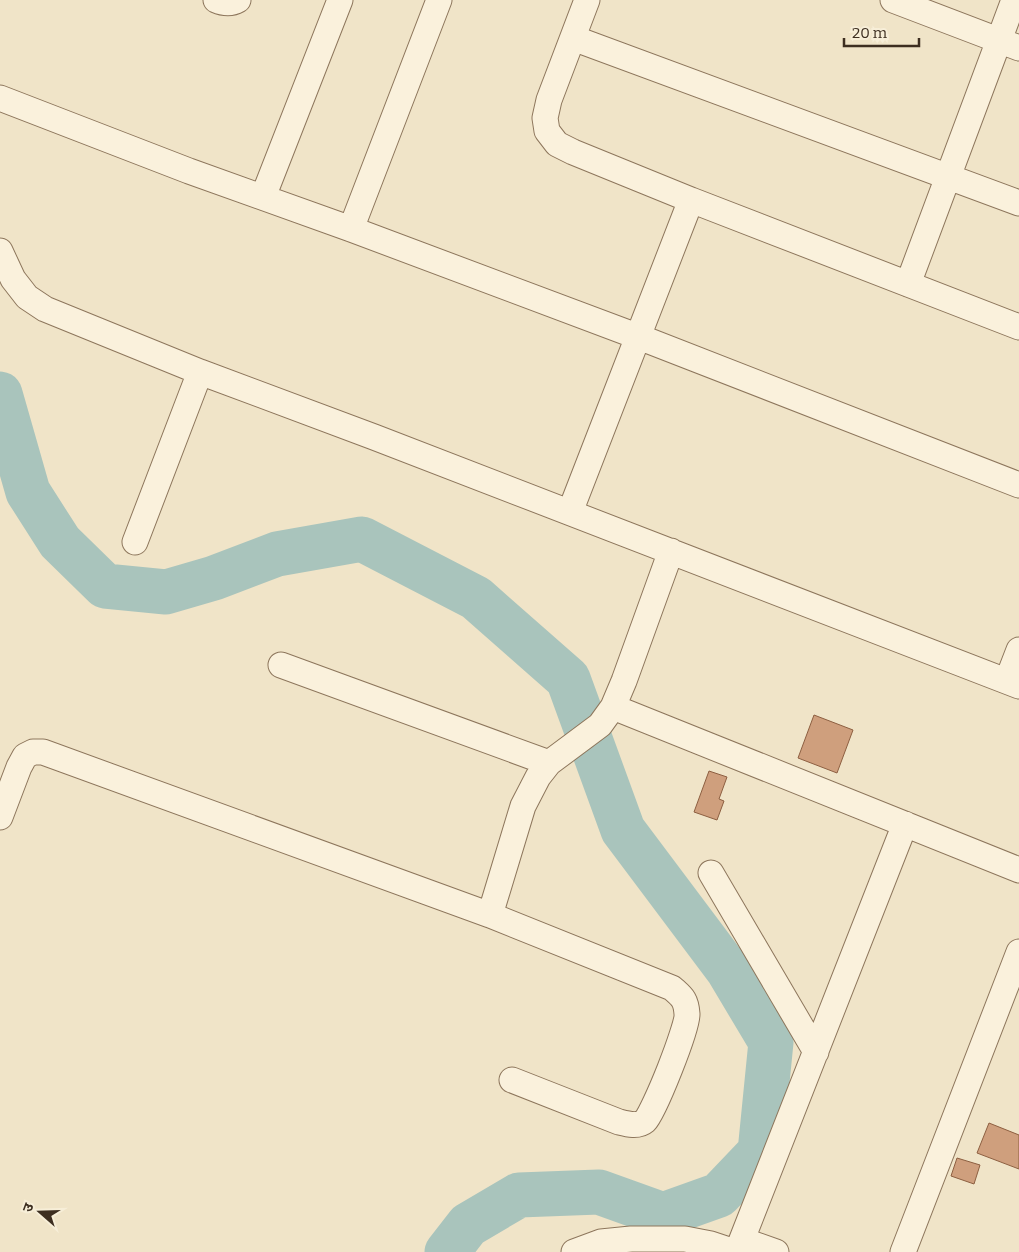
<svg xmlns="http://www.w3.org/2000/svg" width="1019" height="1252" viewBox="0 0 1019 1252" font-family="Bitter,'Noto Sans Devanagari',serif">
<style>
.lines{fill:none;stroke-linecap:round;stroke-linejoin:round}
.river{stroke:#a9c4bc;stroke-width:45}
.building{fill:#cf9f7d;stroke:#8d5f41}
.minor-casing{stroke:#8d765c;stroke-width:27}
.minor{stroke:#faf1dc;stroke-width:25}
</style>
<rect width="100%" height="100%" fill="#f0e4c8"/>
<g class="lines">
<path class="river" d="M 0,394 L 28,492 L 60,542 L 105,586 L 166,592 L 214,578 L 277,554 L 362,539 L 476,598 L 568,679 L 623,830 L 728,970 L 771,1042 L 760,1152 L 719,1195 L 663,1215 L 599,1192 L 519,1195 L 468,1225 L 447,1252"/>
</g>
<path class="building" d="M 814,715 L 853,730 L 837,773 L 798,758 Z
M 709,771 L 727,777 L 719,799 L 724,801 L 717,820 L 694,812 Z
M 989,1123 L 1019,1135 L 1019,1169 L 977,1153 Z
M 957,1158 L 980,1165 L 974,1184 L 951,1176 Z"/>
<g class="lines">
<g class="minor-casing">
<path id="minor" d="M 216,0 C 223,3 231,4 238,0
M 587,0 L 549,100 L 545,118 L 547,131 L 557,144 L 573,152 L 691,200
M 893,0 L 1019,48
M 573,38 L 1019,203
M 0,98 L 189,171 L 351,229 L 639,337 L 1019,485
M 263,197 L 340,0
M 351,229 L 439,0
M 0,251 L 13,279 L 27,297 L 45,309 L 200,372 L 374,437 L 1019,686
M 908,284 L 1014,0
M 570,512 L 691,200 L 1019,327
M 135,542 L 200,372
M 281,665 L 549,763
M 1007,681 L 1019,650
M 613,707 L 1019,870
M 0,817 L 19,767 L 25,756 L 33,752 L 43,752 L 490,915
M 711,873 L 816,1052
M 512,1080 L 619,1122 C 627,1124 638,1127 645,1121 C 654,1112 688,1027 687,1014 C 686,999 682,997 672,988 L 490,915 L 523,806 L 538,777 L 549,763 L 600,725 L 613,707 L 624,681 L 671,551
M 742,1240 L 776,1252
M 574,1252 L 601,1242 L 631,1239 L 685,1239 L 711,1244 L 735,1252
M 737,1252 L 905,824
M 903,1252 L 1019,952"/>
</g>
<use href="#minor" class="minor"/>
</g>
<g transform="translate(40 1212) rotate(290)" stroke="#f7eed8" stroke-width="4" paint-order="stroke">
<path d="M0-4L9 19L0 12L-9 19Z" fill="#3d2e20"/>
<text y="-8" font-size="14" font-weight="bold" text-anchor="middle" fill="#3d2e20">उ</text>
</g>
<path d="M844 38v8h75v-8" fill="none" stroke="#3d2e20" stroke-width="2.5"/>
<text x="852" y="38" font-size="15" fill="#3d2e20" stroke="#f7eed8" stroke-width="4" paint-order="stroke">20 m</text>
</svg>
